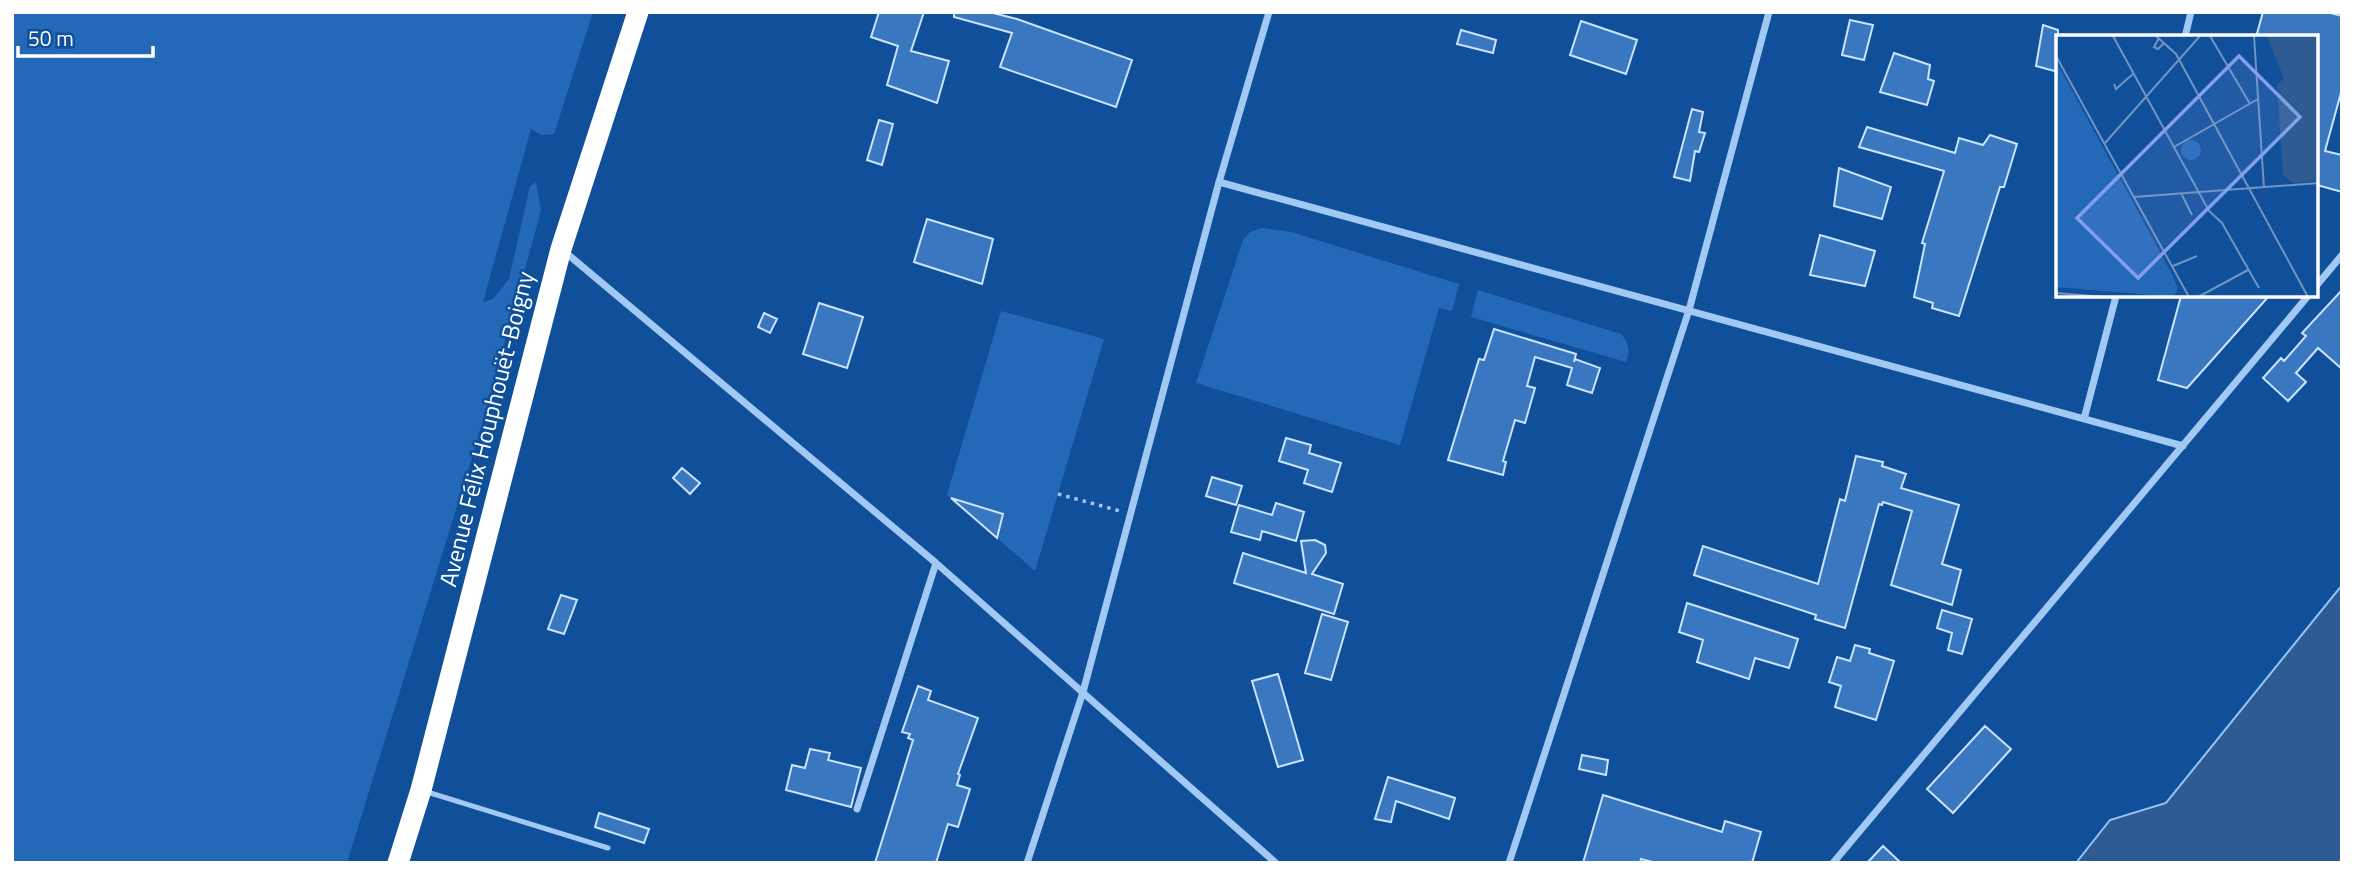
<svg xmlns="http://www.w3.org/2000/svg" width="2354" height="875" viewBox="0 0 2354 875" font-family="'Titillium Web',sans-serif">
<style>
.green{fill:#2369b8}
.water{fill:#2e5c92;stroke:#94c4f8;stroke-width:2}
.building{fill:#3978c1;stroke:#cbe3fe;stroke-width:2}
.lines{fill:none;stroke-linecap:round;stroke-linejoin:round}
.path{stroke:#a2c9f4;stroke-width:3.5;stroke-dasharray:3.5 5;stroke-linecap:butt}
.lane{stroke:#a2c9f4;stroke-width:5}
.street{stroke:#a2c9f4;stroke-width:7}
.highway{stroke:#fff;stroke-width:21}
.labels{text-anchor:middle;stroke-width:5;stroke-linejoin:round;paint-order:stroke}
.street-label{font-size:24px;fill:#fff;stroke:#104f9a}
.inset-road{fill:none;stroke:#7095c2;stroke-width:2}
.view{fill:#839eea;fill-opacity:0.15;stroke:#839eea;stroke-width:3.5}
.inset-edge{fill:none;stroke:#fff;stroke-width:3.5}
</style>
<rect width="100%" height="100%" fill="#104f9a"/>
<path class="green" d="M 12,12 L 593,12 L 554,134 L 541,135 L 531,129 L 483,302 L 493,299 L 509,279 L 530,186 L 536,182 L 541,211 L 478,438 L 347,863 L 12,863 Z
M 1262,228 L 1291,232 L 1459,284 L 1452,311 L 1439,308 L 1400,445 L 1196,383 L 1243,240 L 1250,232 Z
M 1478,290 L 1621,334 C 1629,343 1630,350 1626,362 L 1471,317 Z
M 1001,311 L 1104,339 L 1035,571 L 947,495 Z"/>
<path class="water" d="M 2342,585 L 2342,863 L 2076,863 L 2110,820 L 2166,803 Z"/>
<path class="building" d="M 879,12 L 924,12 L 911,51 L 949,61 L 937,103 L 887,85 L 898,46 L 871,37 Z
M 954,12 L 989,12 L 1017,19 L 1132,60 L 1116,107 L 1000,67 L 1012,33 L 954,17 Z
M 2263,12 L 2327,12 L 2342,16 L 2342,89 L 2325,151 L 2342,155 L 2342,192 L 2317,185 L 2317,37 L 2256,37 Z
M 1850,20 L 1873,25 L 1864,60 L 1842,55 Z
M 1581,21 L 1637,40 L 1626,74 L 1570,55 Z
M 2043,25 L 2058,30 L 2058,72 L 2036,66 Z
M 1461,30 L 1496,40 L 1493,53 L 1457,44 Z
M 1894,53 L 1930,65 L 1928,79 L 1934,81 L 1927,105 L 1880,92 Z
M 1692,109 L 1703,112 L 1699,132 L 1705,133 L 1699,152 L 1695,151 L 1690,181 L 1674,177 Z
M 879,120 L 893,124 L 882,165 L 867,160 Z
M 1867,127 L 1955,153 L 1959,138 L 1983,145 L 1990,135 L 2017,144 L 2004,187 L 2000,187 L 1959,316 L 1932,308 L 1933,303 L 1914,297 L 1925,244 L 1922,243 L 1944,171 L 1859,147 Z
M 1839,168 L 1891,187 L 1882,219 L 1834,206 Z
M 927,219 L 993,239 L 982,284 L 914,262 Z
M 1820,235 L 1875,251 L 1865,286 L 1810,275 Z
M 2342,290 L 2342,369 L 2318,348 L 2296,373 L 2306,382 L 2288,401 L 2263,378 L 2281,358 L 2284,361 L 2306,336 L 2302,333 Z
M 2181,296 L 2269,296 L 2187,388 L 2158,380 Z
M 819,303 L 863,317 L 847,368 L 803,354 Z
M 764,313 L 777,319 L 770,333 L 758,327 Z
M 1494,329 L 1576,354 L 1574,362 L 1575,359 L 1600,368 L 1592,393 L 1567,385 L 1572,368 L 1535,357 L 1527,386 L 1535,388 L 1525,423 L 1515,420 L 1503,461 L 1506,462 L 1503,475 L 1448,460 L 1479,359 L 1484,360 Z
M 1286,438 L 1311,445 L 1309,453 L 1341,463 L 1332,492 L 1304,483 L 1308,470 L 1279,461 Z
M 1856,456 L 1883,462 L 1882,466 L 1906,474 L 1901,488 L 1959,505 L 1942,564 L 1961,570 L 1952,605 L 1891,585 L 1912,511 L 1883,502 L 1882,505 L 1879,504 L 1845,628 L 1815,619 L 1816,615 L 1694,575 L 1703,546 L 1818,584 L 1840,499 L 1845,501 Z
M 682,468 L 700,483 L 690,494 L 673,478 Z
M 1212,477 L 1242,486 L 1236,505 L 1206,496 Z
M 951,498 L 1003,514 L 997,538 Z
M 1276,503 L 1304,512 L 1296,541 L 1262,531 L 1260,540 L 1231,532 L 1239,505 L 1272,515 Z
M 1315,540 L 1325,545 L 1326,553 L 1312,574 L 1343,584 L 1334,614 L 1234,583 L 1243,553 L 1306,573 L 1301,541 Z
M 561,595 L 577,600 L 564,634 L 548,629 Z
M 1687,603 L 1798,639 L 1789,668 L 1755,658 L 1749,679 L 1697,662 L 1703,640 L 1679,632 Z
M 1942,610 L 1972,619 L 1962,654 L 1948,650 L 1952,633 L 1937,628 Z
M 1322,614 L 1348,622 L 1331,680 L 1305,673 Z
M 1855,645 L 1870,649 L 1869,653 L 1894,661 L 1876,720 L 1835,707 L 1841,686 L 1829,682 L 1837,657 L 1850,661 Z
M 1278,674 L 1303,760 L 1278,767 L 1252,681 Z
M 918,686 L 931,691 L 928,700 L 978,718 L 958,774 L 960,775 L 957,785 L 970,789 L 958,827 L 948,824 L 936,863 L 875,863 L 913,740 L 908,738 L 910,734 L 902,732 Z
M 1985,726 L 2011,749 L 1953,813 L 1927,789 Z
M 810,749 L 830,753 L 828,760 L 861,768 L 851,807 L 786,790 L 792,765 L 805,768 Z
M 1582,755 L 1608,760 L 1606,775 L 1579,769 Z
M 1388,777 L 1455,798 L 1449,819 L 1396,801 L 1391,822 L 1375,819 Z
M 1603,795 L 1722,832 L 1725,821 L 1761,832 L 1752,863 L 1656,863 L 1641,859 L 1640,863 L 1583,863 Z
M 599,813 L 649,829 L 644,843 L 595,827 Z
M 1883,846 L 1901,863 L 1867,863 Z"/>
<g class="lines">
<path class="path" d="M 1058,494 L 1120,511"/>
<path class="lane" d="M 424,791 L 608,848"/>
<path class="street" d="M 2185,37 L 2191,12
M 1219,182 L 2183,446
M 565,252 L 936,563 L 1276,863
M 2317,285 L 2342,255
M 2084,419 L 2116,296
M 857,809 L 936,563
M 1027,863 L 1083,692 L 1219,182 L 1269,12
M 1509,863 L 1689,310 L 1769,12
M 1833,863 L 2308,296"/>
<path class="highway" d="M 398,863 L 421,790 L 561,249 L 638,12"/>
</g>
<g class="labels">
<g class="street-label">
<text transform="translate(487 429) rotate(-76)" y="8">Avenue Félix Houphouët-Boigny</text>
</g>
</g>
<g transform="translate(2056 35)">
<rect width="262" height="262" fill="#104f9a"/>
<path d="M 0,26 L 116,239 L 122,254 L 117,262 L 0,252 ZM125 115a10 10 0 1 1 20 0a10 10 0 1 1-20 0Z" fill="#2369b8"/>
<path d="M 211,1 L 262,1 L 262,146 L 237,148 L 227,140 L 221,49 L 228,44 Z" fill="#2e5c92"/>
<path class="inset-road" d="M 57,1 L 153,176 L 166,188 L 203,253M 100,1 L 120,19 L 252,262M 154,1 L 194,69M 198,1 L 208,153M 103,3 L 98,12 L 102,14 L 108,8M 0,21 L 133,262M 58,49 L 60,54 L 77,39M 49,108 L 144,1M 118,112 L 202,64M 125,158 L 136,180M 78,162 L 263,148M 117,231 L 141,221M 0,258 L 49,262M 142,262 L 192,235"/>
<path class="view" d="M 183,21 L 244,82 L 82,243 L 21,183 Z"/>
<rect width="262" height="262" class="inset-edge"/>
</g>
<rect width="2354" height="875" fill="none" stroke="#ffffff" stroke-width="28"/>
<path d="M18 46v10h135v-10" fill="none" stroke="#ffffff" stroke-width="3.5"/>
<text x="28" y="46" font-size="21" fill="#ffffff" stroke="#104f9a" stroke-width="5" paint-order="stroke">50 m</text>
</svg>
